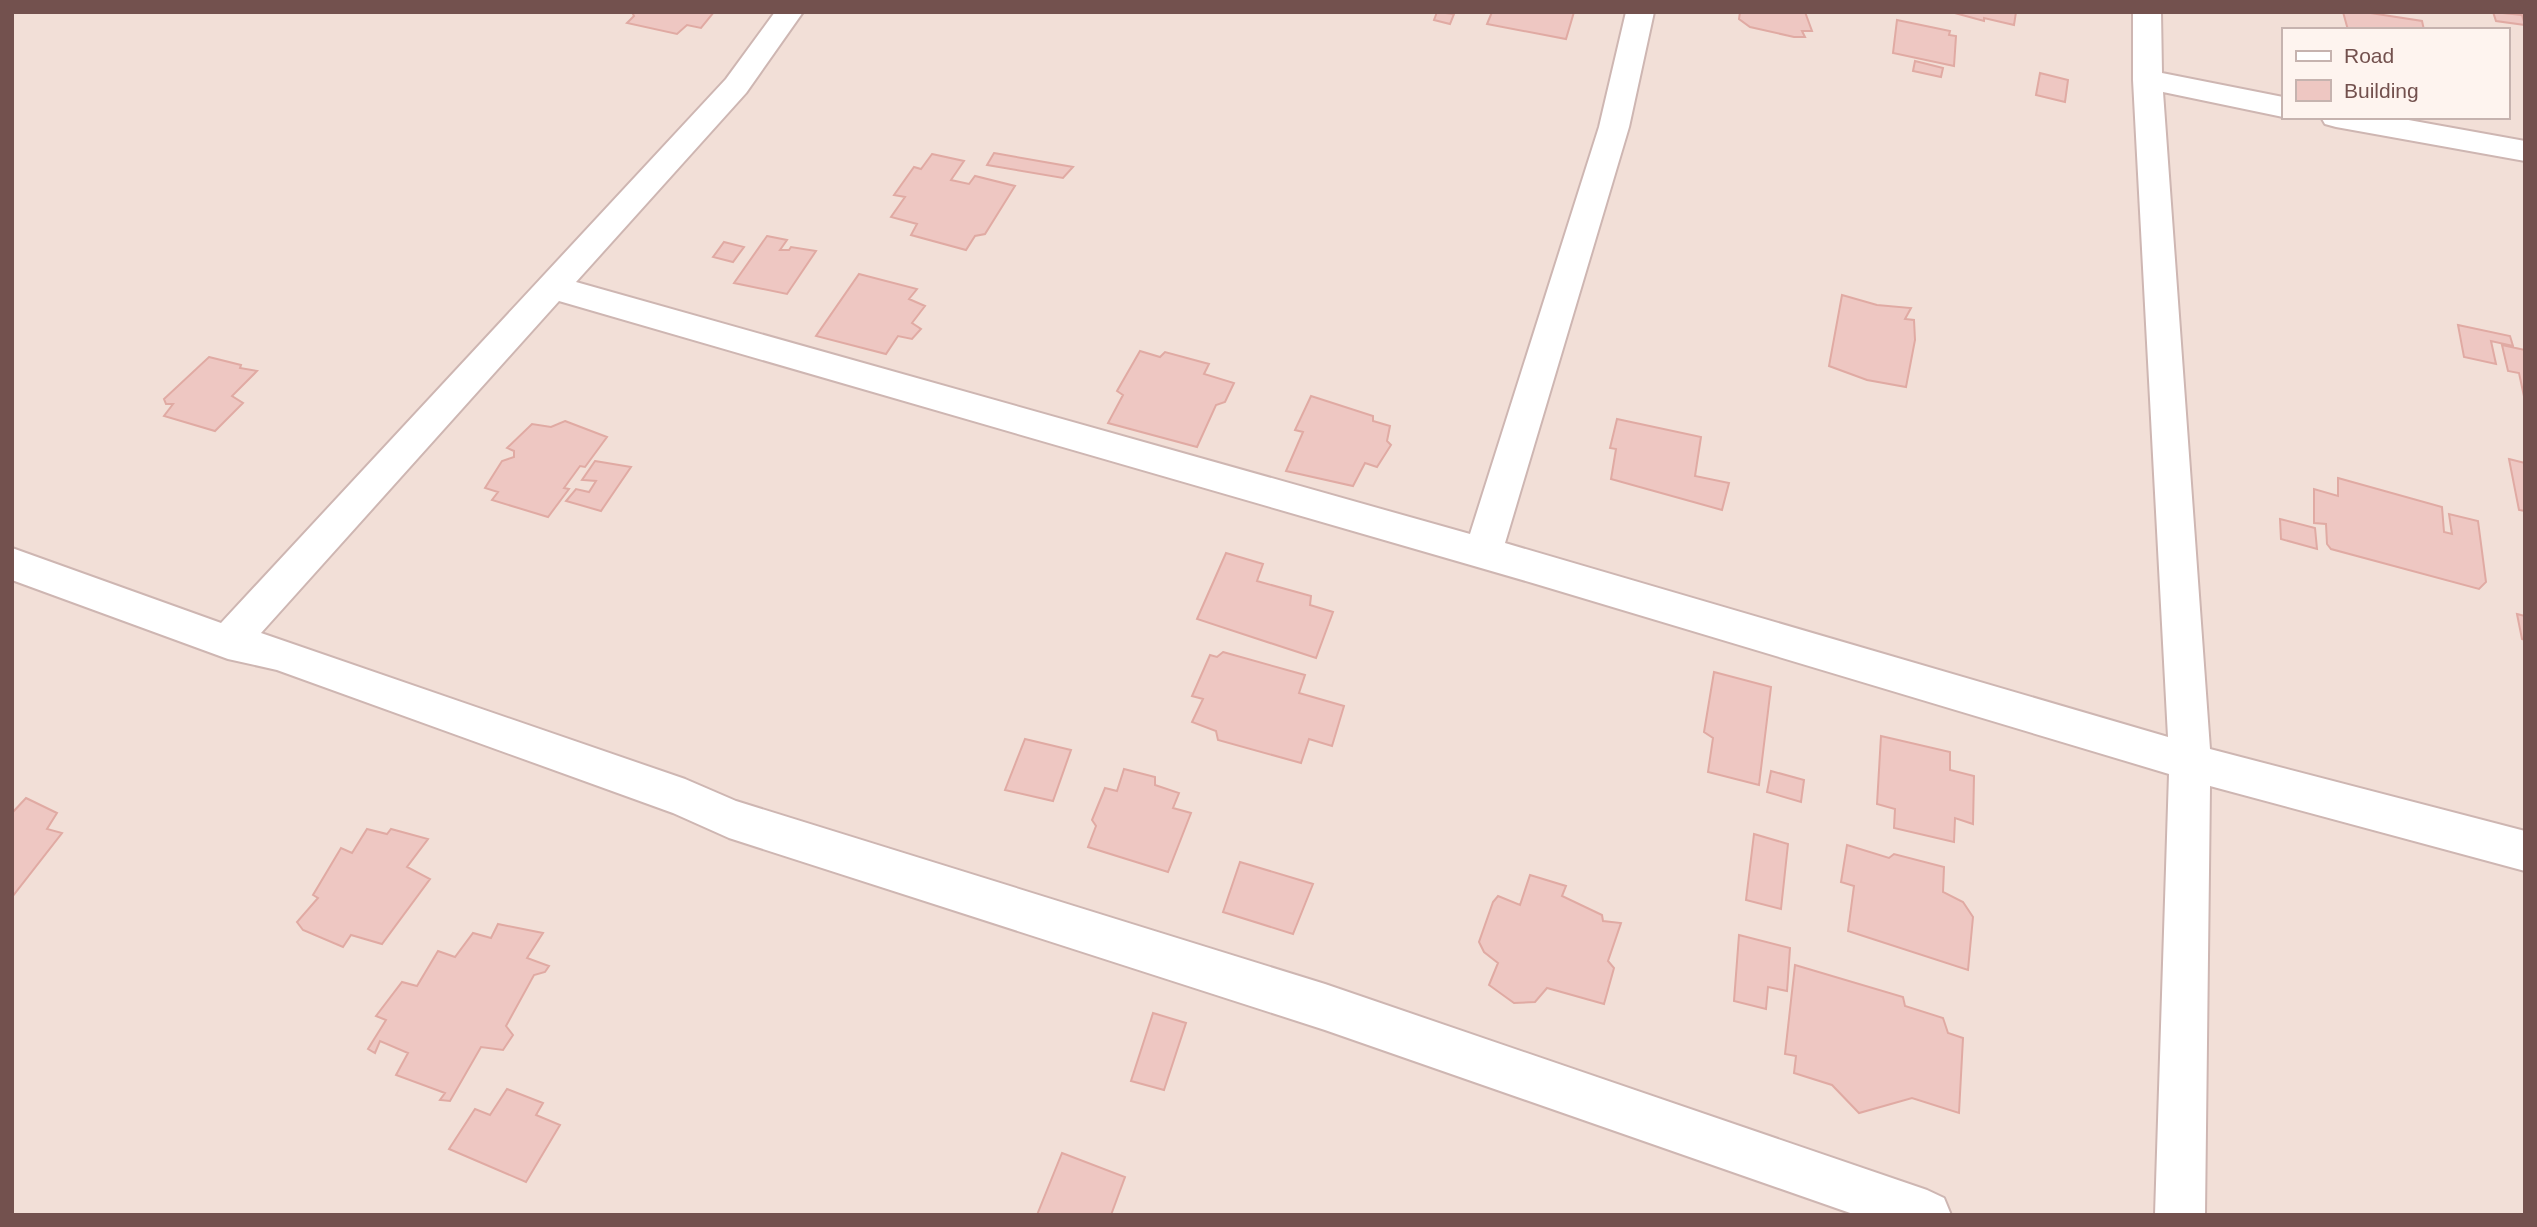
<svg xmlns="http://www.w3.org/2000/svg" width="2537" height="1227" viewBox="0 0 2537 1227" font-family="Helvetica,sans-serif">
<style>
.residential{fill:#f2dfd7;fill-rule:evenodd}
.building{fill:#eec7c2;stroke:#e0aaa3;stroke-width:2}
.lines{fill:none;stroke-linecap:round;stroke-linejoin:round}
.street-casing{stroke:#ceb6b2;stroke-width:4}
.street{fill:#fff;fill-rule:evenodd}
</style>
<rect width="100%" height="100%" fill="#fbefe8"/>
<path class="residential" d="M 12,12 L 2525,12 L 2525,1215 L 12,1215 ZM 2283,30 L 2507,30 L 2507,117 L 2283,117 Z"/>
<path class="building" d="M 632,12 L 714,12 L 701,28 L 687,25 L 677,34 L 627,23 L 634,16 Z
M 1437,12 L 1454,14 L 1450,24 L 1434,20 Z
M 1492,12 L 1574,12 L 1566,39 L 1487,24 Z
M 1740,12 L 1805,12 L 1812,31 L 1802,31 L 1805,37 L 1794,37 L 1750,27 L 1739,19 Z
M 1951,12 L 2016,12 L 2014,25 L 1984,18 L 1984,21 Z
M 2343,12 L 2364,12 L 2422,21 L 2424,30 L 2348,30 Z
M 2493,12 L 2522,15 L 2525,25 L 2496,21 Z
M 1897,20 L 1950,31 L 1949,35 L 1956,36 L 1954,66 L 1893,53 Z
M 1915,61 L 1943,68 L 1941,77 L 1913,71 Z
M 2040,73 L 2068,80 L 2065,102 L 2036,95 Z
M 994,153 L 1073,167 L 1063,178 L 987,165 Z
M 932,154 L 964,161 L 951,180 L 969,184 L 975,176 L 1015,186 L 985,234 L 975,236 L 966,250 L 911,235 L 917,224 L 891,217 L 905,197 L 894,195 L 914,167 L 921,169 Z
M 767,236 L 787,240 L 780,250 L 789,250 L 791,247 L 816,251 L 787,294 L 734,283 Z
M 724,242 L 744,247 L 733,262 L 713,257 Z
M 859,274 L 917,289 L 909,299 L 925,306 L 912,323 L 921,329 L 912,339 L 898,336 L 886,354 L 816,336 Z
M 1842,295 L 1877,305 L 1911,308 L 1905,319 L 1914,320 L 1915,340 L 1906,387 L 1867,380 L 1829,366 Z
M 2458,325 L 2510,336 L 2513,346 L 2491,341 L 2496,364 L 2464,357 Z
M 2502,345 L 2525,350 L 2525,401 L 2519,373 L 2508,371 Z
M 1140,351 L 1160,357 L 1165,352 L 1209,364 L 1204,374 L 1234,383 L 1225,402 L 1216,405 L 1197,447 L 1108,423 L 1123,395 L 1117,391 Z
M 209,357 L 241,365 L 240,368 L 257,371 L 232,396 L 243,403 L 215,431 L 164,416 L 173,404 L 166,404 L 164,399 Z
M 1311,396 L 1373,416 L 1373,421 L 1390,426 L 1387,441 L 1391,445 L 1377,467 L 1365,463 L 1353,486 L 1286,471 L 1303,432 L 1295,430 Z
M 1617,419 L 1701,437 L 1695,476 L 1729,483 L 1722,510 L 1611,479 L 1616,449 L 1610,448 Z
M 565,421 L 607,437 L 585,467 L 580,466 L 564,488 L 569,489 L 548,517 L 492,500 L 498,492 L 485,488 L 502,461 L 514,457 L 514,451 L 507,448 L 532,424 L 551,427 Z
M 2509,459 L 2525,463 L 2525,511 L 2519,510 Z
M 595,461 L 631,467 L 601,511 L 566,501 L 576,489 L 589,492 L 596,481 L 582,480 Z
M 2338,478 L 2442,507 L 2444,532 L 2452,534 L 2449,514 L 2478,521 L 2486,582 L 2479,589 L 2331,549 L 2327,544 L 2326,524 L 2314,523 L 2314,489 L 2338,496 Z
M 2280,519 L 2315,528 L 2317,549 L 2281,539 Z
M 1226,553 L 1263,564 L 1257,581 L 1311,596 L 1310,605 L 1333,612 L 1316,658 L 1197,619 Z
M 2517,614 L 2525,616 L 2525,640 L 2522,639 Z
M 1223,652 L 1305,675 L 1299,693 L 1344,706 L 1332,746 L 1309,739 L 1301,763 L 1218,740 L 1216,731 L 1192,722 L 1203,699 L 1192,696 L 1210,655 L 1217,657 Z
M 1714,672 L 1771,687 L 1759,785 L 1708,772 L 1713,738 L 1704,732 Z
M 1881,736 L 1950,752 L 1950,770 L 1974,776 L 1973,824 L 1955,818 L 1954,842 L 1894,828 L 1895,809 L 1877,804 Z
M 1025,739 L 1071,750 L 1053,801 L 1005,790 Z
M 1124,769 L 1155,777 L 1155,785 L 1179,793 L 1173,808 L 1191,813 L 1168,872 L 1088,847 L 1096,826 L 1092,820 L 1105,788 L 1117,791 Z
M 1771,771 L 1804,780 L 1801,802 L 1767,792 Z
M 26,798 L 57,813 L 47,829 L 62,833 L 12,897 L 12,813 Z
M 367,829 L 387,834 L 391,829 L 428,839 L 407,867 L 430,879 L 382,944 L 351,935 L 343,947 L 303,930 L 297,922 L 318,898 L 313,895 L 341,848 L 352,853 Z
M 1754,834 L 1788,844 L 1781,909 L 1746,900 Z
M 1847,845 L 1889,858 L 1894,854 L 1944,867 L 1943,892 L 1963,902 L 1973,917 L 1968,970 L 1848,931 L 1854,886 L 1841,882 Z
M 1240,862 L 1313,884 L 1293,934 L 1223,912 Z
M 1530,875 L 1566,886 L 1562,896 L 1602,915 L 1603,921 L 1621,923 L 1608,961 L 1614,968 L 1604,1004 L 1547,988 L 1535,1002 L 1514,1003 L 1489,985 L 1498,963 L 1484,952 L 1479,942 L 1493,902 L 1498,896 L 1520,905 Z
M 498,924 L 543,933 L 527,958 L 549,966 L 545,972 L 534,975 L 506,1026 L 513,1035 L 503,1050 L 481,1047 L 450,1101 L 440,1100 L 445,1093 L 396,1075 L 408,1053 L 380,1041 L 375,1053 L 368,1049 L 386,1020 L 376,1016 L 402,982 L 417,986 L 438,951 L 455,957 L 473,933 L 491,938 Z
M 1739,935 L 1790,948 L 1787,991 L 1768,987 L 1766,1009 L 1734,1001 Z
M 1795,965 L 1903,997 L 1905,1006 L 1943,1018 L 1948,1033 L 1963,1038 L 1959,1113 L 1912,1098 L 1859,1113 L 1832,1085 L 1794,1073 L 1796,1056 L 1785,1054 Z
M 1153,1013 L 1186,1023 L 1164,1090 L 1131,1081 Z
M 507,1089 L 543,1103 L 536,1115 L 560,1125 L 526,1182 L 449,1149 L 475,1109 L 490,1115 Z
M 1062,1153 L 1125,1177 L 1111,1215 L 1037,1215 Z"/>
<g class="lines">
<g class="street-casing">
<path id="street" d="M 775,12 L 803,12 L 746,93 L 576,282 L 1470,534 L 1599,127 L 1626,12 L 1654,12 L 1629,127 L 1505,543 L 2168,737 L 2133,80 L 2133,12 L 2161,12 L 2162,73 L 2283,97 L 2283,117 L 2163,92 L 2210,749 L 2525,831 L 2525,871 L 2210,786 L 2205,1215 L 2155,1215 L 2169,774 L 1536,584 L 559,301 L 261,633 L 685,779 L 736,801 L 1325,984 L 1927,1190 L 1944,1198 L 1951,1215 L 1856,1215 L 1325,1030 L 729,838 L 673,813 L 277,670 L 228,659 L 12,580 L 12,548 L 221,623 L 726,79 Z
M 2321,117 L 2392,117 L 2525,141 L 2525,161 L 2336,127 L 2325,124 Z"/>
</g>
<use href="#street" class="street"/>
</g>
<rect width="2537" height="1227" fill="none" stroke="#73514e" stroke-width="28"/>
<rect x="2282" y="28" width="228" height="91" fill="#fef4ef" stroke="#c6b3af" stroke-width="2"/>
<rect x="2296" y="51" width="35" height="10" fill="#ffffff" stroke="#c6b3af" stroke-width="2"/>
<text x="2344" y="63" font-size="21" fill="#73514e">Road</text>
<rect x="2296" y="80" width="35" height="21" fill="#eec7c2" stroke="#c6b3af" stroke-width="2"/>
<text x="2344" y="98" font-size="21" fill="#73514e">Building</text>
</svg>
